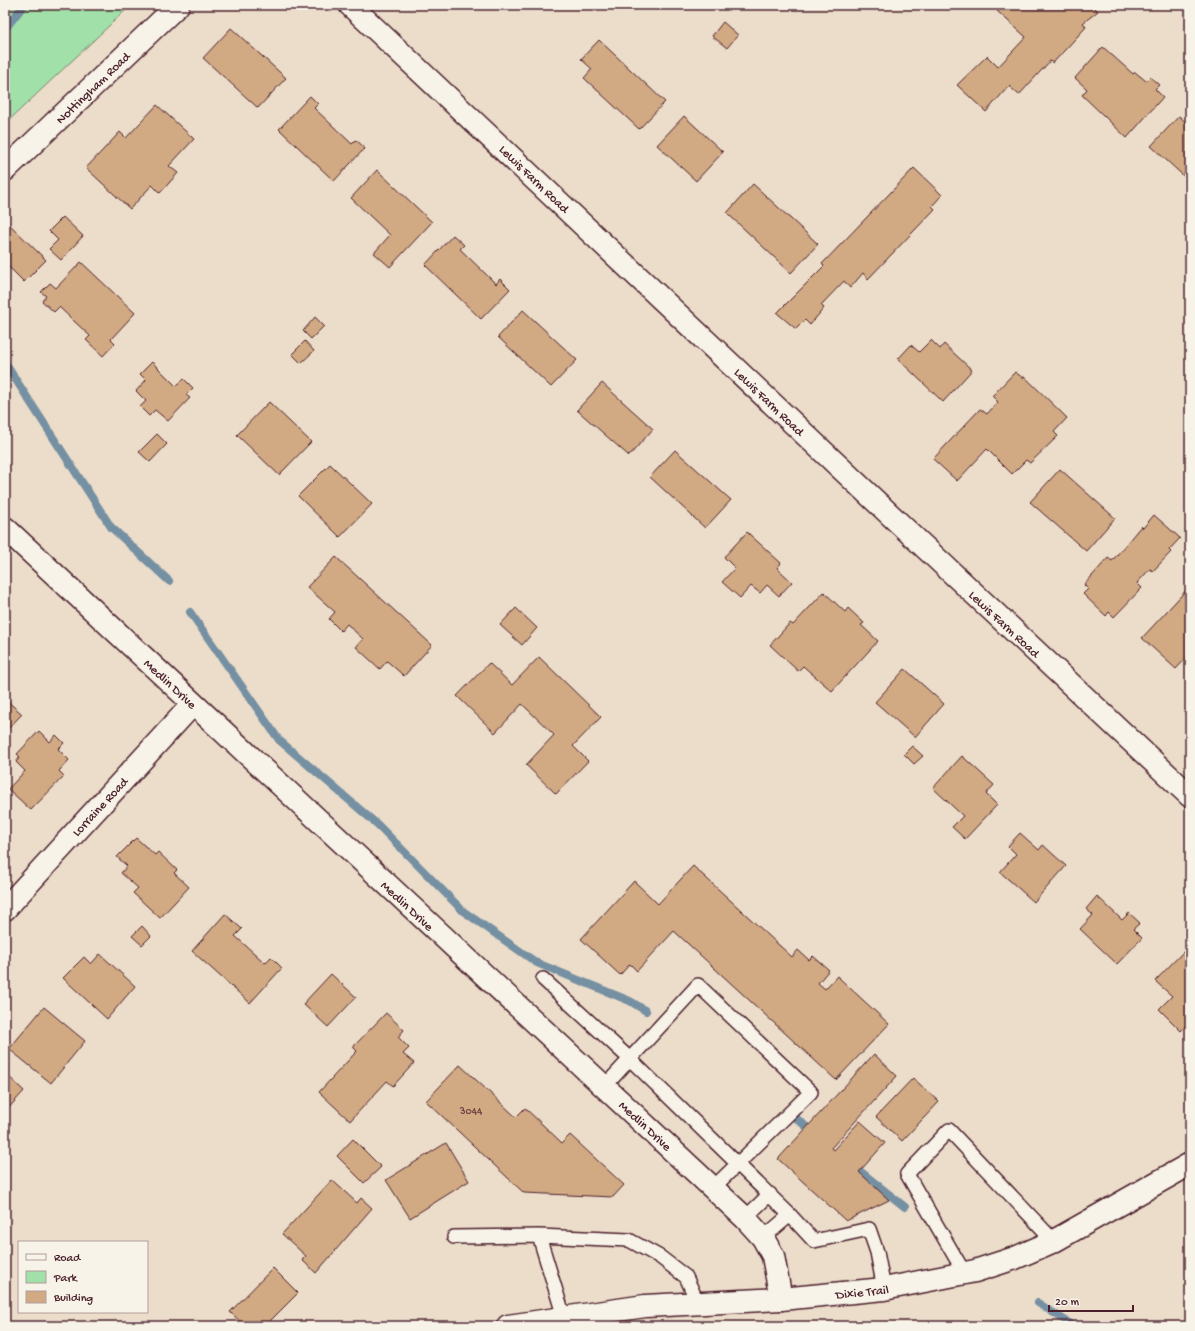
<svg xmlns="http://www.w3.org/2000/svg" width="1195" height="1331" viewBox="0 0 1195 1331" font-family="'Gochi Hand',sans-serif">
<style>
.green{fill:#a1e0a8;stroke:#76806a}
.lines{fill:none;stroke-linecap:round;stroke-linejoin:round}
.stream{stroke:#7590a2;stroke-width:8}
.building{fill:#d1a983;stroke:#4a1f2b}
.service-casing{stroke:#4a1f2b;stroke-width:16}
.minor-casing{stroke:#4a1f2b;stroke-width:25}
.tertiary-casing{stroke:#4a1f2b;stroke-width:25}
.secondary-casing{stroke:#4a1f2b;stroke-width:25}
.service{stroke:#f7f3e8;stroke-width:13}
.minor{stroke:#f7f3e8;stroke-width:22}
.tertiary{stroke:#f7f3e8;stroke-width:22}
.secondary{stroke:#f7f3e8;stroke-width:22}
.labels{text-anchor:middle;stroke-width:3;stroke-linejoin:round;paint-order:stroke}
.number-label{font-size:11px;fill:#6c4241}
.street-label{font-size:13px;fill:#4a1f2b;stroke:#f7f3e8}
</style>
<rect width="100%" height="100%" fill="#ecddca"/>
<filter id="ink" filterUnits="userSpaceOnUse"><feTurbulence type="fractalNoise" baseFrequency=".025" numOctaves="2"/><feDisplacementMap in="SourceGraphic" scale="8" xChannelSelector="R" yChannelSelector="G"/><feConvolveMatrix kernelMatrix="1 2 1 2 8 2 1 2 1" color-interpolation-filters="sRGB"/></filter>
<g filter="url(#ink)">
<path class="green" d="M 5,5 L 131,5 L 5,124 Z"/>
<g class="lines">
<path class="stream" d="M 5,29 L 24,5
M 5,363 L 111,527 L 169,581
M 190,612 L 279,740 L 378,825 L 463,911 L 537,963 L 630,1001 L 646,1011
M 796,1118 L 815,1134
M 851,1164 L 905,1207
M 1038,1303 L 1074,1326"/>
</g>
<path class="building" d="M 1003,5 L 1092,5 L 1098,11 L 1083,23 L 1086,27 L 1053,63 L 1050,61 L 1019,95 L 1009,86 L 986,112 L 957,85 L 987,56 L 998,67 L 1026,37 L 997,11 Z
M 723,22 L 738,35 L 727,48 L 712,36 Z
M 231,28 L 286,78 L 258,108 L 203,58 Z
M 599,40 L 665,102 L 639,129 L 584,78 L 592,69 L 581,59 Z
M 1103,47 L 1133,74 L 1135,72 L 1146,81 L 1150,77 L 1159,85 L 1155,89 L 1163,97 L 1127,138 L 1082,95 L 1087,89 L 1075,78 Z
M 310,96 L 318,104 L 314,108 L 352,144 L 356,140 L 365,148 L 334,181 L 279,129 Z
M 157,105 L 194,139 L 169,166 L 178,173 L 160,193 L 152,185 L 130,209 L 86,168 L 120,132 L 126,138 Z
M 684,116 L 723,152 L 696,181 L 657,145 Z
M 1179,116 L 1190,126 L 1190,182 L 1151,146 Z
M 914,168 L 942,195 L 932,206 L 935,209 L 868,279 L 863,273 L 850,288 L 844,281 L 821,305 L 824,308 L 810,325 L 805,320 L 796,329 L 777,313 L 824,266 L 822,264 Z
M 377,170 L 432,222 L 390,267 L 374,253 L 390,235 L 351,198 Z
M 753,184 L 818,244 L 791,273 L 727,213 Z
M 63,217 L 83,236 L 61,260 L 49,249 L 58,240 L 49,231 Z
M 7,222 L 46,260 L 24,282 L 5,263 L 5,225 Z
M 453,235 L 464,245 L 460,249 L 496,284 L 500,279 L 510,289 L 481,319 L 425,265 Z
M 81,262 L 135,313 L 111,339 L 115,343 L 103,356 L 86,340 L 90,336 L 59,307 L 54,312 L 42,301 L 46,296 L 41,292 L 50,283 L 56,288 Z
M 523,310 L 577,360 L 551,387 L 498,337 Z
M 315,317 L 324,326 L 311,339 L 303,331 Z
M 931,340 L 940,349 L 944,344 L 972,370 L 943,402 L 898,359 L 911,345 L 919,352 Z
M 305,341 L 314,351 L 301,363 L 292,354 Z
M 152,362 L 176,386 L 184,379 L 193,388 L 186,395 L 190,398 L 168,421 L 155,410 L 149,416 L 140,407 L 146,401 L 136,391 L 146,380 L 140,374 Z
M 1015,372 L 1023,378 L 1024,376 L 1067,418 L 1054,432 L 1058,436 L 1030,463 L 1026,460 L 1012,474 L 987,449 L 957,481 L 933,459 L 980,409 L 987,414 L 998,402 L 992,396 Z
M 602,383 L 653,429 L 629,456 L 577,410 Z
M 269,402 L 311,442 L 279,475 L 237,435 Z
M 157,434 L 167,444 L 150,462 L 139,452 Z
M 675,450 L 731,500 L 705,528 L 650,477 Z
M 330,464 L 372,504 L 340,537 L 298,496 Z
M 1060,469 L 1115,518 L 1086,551 L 1030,502 Z
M 1154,515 L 1180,538 L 1169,550 L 1171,552 L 1153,571 L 1150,569 L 1137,583 L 1142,588 L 1114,617 L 1109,612 L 1106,616 L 1083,594 L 1088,589 L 1084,585 L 1108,558 L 1112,561 L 1141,526 L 1143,528 Z
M 747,532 L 781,563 L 777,568 L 792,582 L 779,596 L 767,585 L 760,593 L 751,586 L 740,598 L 722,582 L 735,568 L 724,557 Z
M 336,557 L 432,645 L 404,676 L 387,661 L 380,669 L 356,647 L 363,639 L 347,624 L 341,631 L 329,619 L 335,612 L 307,587 Z
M 1190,586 L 1190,654 L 1176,669 L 1142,638 Z
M 824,592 L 845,612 L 848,608 L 864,623 L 861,625 L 878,641 L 832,691 L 803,666 L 798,671 L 770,645 L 790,623 L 793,625 Z
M 516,608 L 537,628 L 522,645 L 500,625 Z
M 539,657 L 601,717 L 573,746 L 588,761 L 556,794 L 526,765 L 554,735 L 522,704 L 495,733 L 457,696 L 489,663 L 512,685 Z
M 905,669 L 944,704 L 915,737 L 875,702 Z
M 5,699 L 22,714 L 5,732 Z
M 39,731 L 50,742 L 56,735 L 64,743 L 58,749 L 69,760 L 59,771 L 64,776 L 31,810 L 8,789 L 25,771 L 16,762 L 20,757 L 17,754 Z
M 912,746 L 923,756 L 914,764 L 904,754 Z
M 962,756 L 994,785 L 986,794 L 997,805 L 965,839 L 952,827 L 963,816 L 933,788 Z
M 1020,833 L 1039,850 L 1043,845 L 1066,866 L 1034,902 L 1000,872 L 1016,854 L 1008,846 Z
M 136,838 L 155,855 L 158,852 L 177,870 L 174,873 L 189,887 L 160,918 L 133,893 L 138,888 L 121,873 L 127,866 L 117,857 Z
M 693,866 L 792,957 L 798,950 L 809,960 L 813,956 L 829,970 L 818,983 L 825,989 L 837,976 L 889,1024 L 836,1080 L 674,931 L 637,971 L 630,964 L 620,975 L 581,939 L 634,881 L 658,904 Z
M 1097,896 L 1122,920 L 1129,913 L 1140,923 L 1133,929 L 1142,938 L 1117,964 L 1080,929 L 1093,915 L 1086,909 Z
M 225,914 L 242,929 L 235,936 L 265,963 L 271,957 L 282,968 L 250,1003 L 192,951 Z
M 142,926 L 151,936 L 142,945 L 132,936 Z
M 1184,951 L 1190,956 L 1190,1021 L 1181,1031 L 1159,1009 L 1172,996 L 1155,981 Z
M 100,954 L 135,986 L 107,1019 L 63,978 L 84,957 L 91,964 Z
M 331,974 L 356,997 L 328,1027 L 303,1004 Z
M 44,1007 L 85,1041 L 51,1083 L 9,1049 Z
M 386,1013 L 404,1030 L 398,1037 L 409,1048 L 403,1054 L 414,1063 L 393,1086 L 387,1081 L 350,1121 L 319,1092 L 357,1051 L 353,1047 Z
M 874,1054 L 897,1076 L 831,1148 L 833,1150 L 860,1121 L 885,1143 L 859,1172 L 889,1200 L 846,1221 L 778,1159 Z
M 460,1065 L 516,1117 L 525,1108 L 562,1143 L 570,1135 L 624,1185 L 613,1197 L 524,1193 L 426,1101 Z
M 5,1073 L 24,1091 L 5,1112 Z
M 913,1078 L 939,1102 L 902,1141 L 876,1117 Z
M 353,1139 L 381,1167 L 364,1183 L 337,1156 Z
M 446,1143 L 469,1181 L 410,1218 L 386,1180 Z
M 332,1180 L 357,1203 L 361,1198 L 372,1208 L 316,1273 L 302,1260 L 306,1256 L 282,1234 Z
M 273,1268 L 298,1293 L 265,1326 L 245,1326 L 230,1312 Z"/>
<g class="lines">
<g class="service-casing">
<path id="service" d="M 543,979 L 630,1059 L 790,1215 L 763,1238
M 605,1086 L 698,985 L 811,1092 L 713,1188
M 790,1215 L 814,1241 L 869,1229 L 877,1252 L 884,1289
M 745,1218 L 770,1194
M 539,1236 L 629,1240 L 660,1257 L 686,1277 L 698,1303
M 454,1237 L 539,1236 L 564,1317
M 965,1274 L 907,1174 L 949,1130 L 1054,1241"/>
</g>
<g class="minor-casing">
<path id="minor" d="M 5,170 L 178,5
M 5,528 L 745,1218 L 763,1238 L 773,1256 L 781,1299
M 5,909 L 193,704"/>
</g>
<g class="tertiary-casing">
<path id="tertiary" d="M 350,5 L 902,526 L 1190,796"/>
</g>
<g class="secondary-casing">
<path id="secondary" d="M 508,1326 L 645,1306 L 781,1299 L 884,1289 L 975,1271 L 1015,1258 L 1054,1241 L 1190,1164"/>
</g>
<use href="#service" class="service"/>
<use href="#minor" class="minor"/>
<use href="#tertiary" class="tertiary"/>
<use href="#secondary" class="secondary"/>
</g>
</g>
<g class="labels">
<g class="number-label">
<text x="471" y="1114">3044</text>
</g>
<g class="street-label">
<text transform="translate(92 87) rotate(-44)" y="5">Nottingham Road</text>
<text transform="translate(535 178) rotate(44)" y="5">Lewis Farm Road</text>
<text transform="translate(770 401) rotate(44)" y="5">Lewis Farm Road</text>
<text transform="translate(1005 623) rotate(43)" y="5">Lewis Farm Road</text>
<text transform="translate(171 683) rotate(43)" y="5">Medlin Drive</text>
<text transform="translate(99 806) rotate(-47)" y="5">Lorraine Road</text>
<text transform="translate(408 905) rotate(43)" y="5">Medlin Drive</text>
<text transform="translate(646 1125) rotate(43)" y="5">Medlin Drive</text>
<text transform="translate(862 1291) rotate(-6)" y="5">Dixie Trail</text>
</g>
</g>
<rect width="1195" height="1331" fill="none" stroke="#f7f3e8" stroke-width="20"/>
<rect x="10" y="10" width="1175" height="1311" fill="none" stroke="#4a1f2b" stroke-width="1.5" filter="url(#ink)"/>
<rect x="18" y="1241" width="130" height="72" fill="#f7f3e8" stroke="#b29e9c"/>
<rect x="26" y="1254" width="20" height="6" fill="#f7f3e8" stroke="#b29e9c"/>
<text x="54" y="1261" font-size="12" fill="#4a1f2b">Road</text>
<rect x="26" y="1271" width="20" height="12" fill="#a1e0a8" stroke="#b29e9c"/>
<text x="54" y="1281" font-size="12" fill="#4a1f2b">Park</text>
<rect x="26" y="1291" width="20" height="12" fill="#d1a983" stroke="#b29e9c"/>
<text x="54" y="1301" font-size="12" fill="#4a1f2b">Building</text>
<path d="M1049 1305v6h84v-6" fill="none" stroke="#4a1f2b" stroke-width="2"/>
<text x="1055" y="1305" font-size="12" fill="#4a1f2b" stroke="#f7f3e8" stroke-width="3" paint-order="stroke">20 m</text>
</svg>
